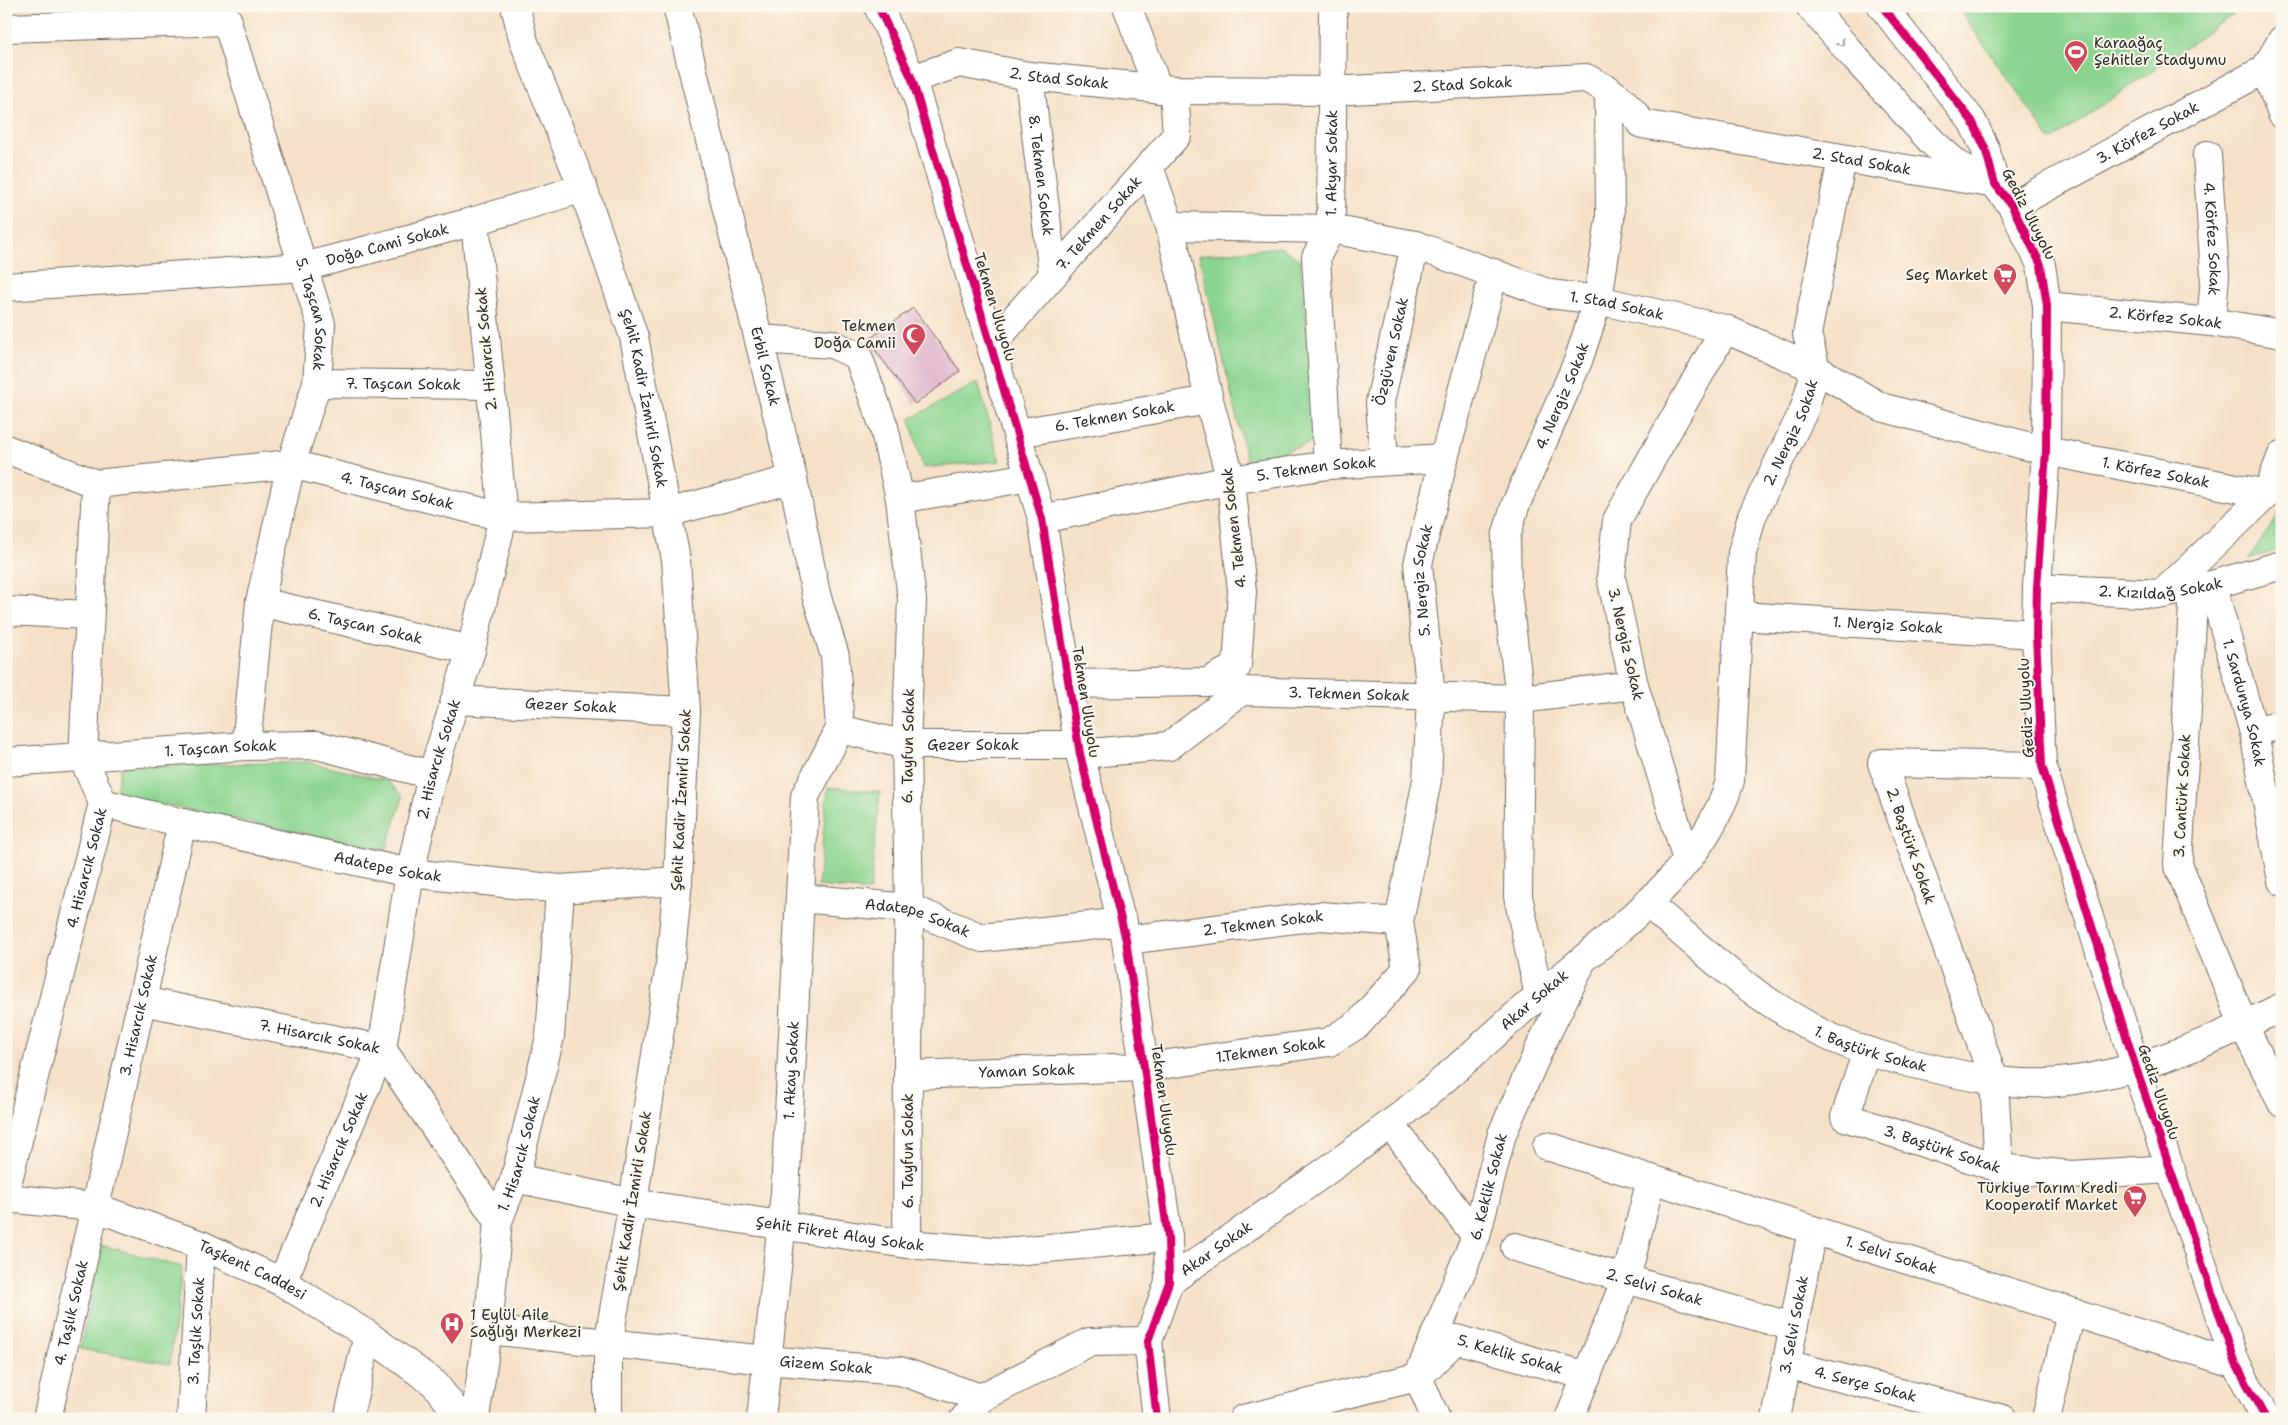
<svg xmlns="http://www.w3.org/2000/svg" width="2288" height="1425" viewBox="0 0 2288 1425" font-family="'Shantell Sans',sans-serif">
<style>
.green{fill:#8cd591;stroke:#5c805e}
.building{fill:#dcadc7}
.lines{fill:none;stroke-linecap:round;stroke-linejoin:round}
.minor-casing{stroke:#726b62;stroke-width:30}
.tertiary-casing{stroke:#726b62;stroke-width:30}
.minor{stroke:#fff;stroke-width:28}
.tertiary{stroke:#fff;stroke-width:28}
.cycleway-casing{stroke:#fbf7ec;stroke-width:11}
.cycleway{stroke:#d6006c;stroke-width:8}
.oneway{stroke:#a0a0a0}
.labels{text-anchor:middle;stroke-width:4;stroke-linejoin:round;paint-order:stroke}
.poi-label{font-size:15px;fill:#2b2b2b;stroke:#fbf7ec;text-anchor:end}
.street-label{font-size:15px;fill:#2b2b2b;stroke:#fbf7ec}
</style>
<rect width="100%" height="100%" fill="#fbf7ec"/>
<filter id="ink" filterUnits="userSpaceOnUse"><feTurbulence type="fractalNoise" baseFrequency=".02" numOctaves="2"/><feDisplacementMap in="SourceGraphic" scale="10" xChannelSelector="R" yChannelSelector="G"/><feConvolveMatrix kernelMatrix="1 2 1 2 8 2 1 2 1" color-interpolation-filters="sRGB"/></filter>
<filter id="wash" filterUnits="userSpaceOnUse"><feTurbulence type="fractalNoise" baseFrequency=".0096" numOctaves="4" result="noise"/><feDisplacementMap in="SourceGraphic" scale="20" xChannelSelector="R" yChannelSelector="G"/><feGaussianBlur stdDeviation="1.12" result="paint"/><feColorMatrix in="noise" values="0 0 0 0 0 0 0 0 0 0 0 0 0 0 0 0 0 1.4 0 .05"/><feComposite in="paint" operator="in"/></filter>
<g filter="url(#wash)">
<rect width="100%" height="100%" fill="#f6e1c8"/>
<path class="green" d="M 1957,6 L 2245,6 L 2051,141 Z
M 1280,247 L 1300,260 L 1319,441 L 1247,462 L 1199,255 Z
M 978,382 L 1000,461 L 923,468 L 910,419 Z
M 2282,509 L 2282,549 L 2249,559 Z
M 307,762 L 388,781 L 403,797 L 386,850 L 115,795 L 121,767 Z
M 828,787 L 880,792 L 870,891 L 818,886 Z
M 101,1245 L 182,1267 L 170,1364 L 80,1349 Z"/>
<g id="blocks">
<path class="building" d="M 913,308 L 960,371 L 915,404 L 868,340 Z"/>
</g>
</g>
<g filter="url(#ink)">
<use href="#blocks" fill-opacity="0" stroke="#726b62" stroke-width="1"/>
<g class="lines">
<g class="minor-casing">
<g id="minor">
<path id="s1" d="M 222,6 L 321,324 L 317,383 L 291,464 L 260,602 L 246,746"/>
<path id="s2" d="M 515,6 L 524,42 L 583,188 L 634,337 L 676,560 L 686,711 L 678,881 L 670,964 L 633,1203 L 608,1344 L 608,1419"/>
<path id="s3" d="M 677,6 L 793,479 L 816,594 L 835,656 L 840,729"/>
<path d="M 1127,6 L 1158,89"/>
<path d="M 6,28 L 228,21"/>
<path d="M 2282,40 L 2265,69 L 2282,114"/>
<path id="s4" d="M 1029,76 L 1053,275"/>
<path id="s5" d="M 912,79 L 959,63 L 1029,76 L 1174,90 L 1331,91 L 1586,78 C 1613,92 1625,99 1642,124 L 1989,183"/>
<path id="s6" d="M 2207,155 L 2215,276 L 2211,322"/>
<path id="s7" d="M 2012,206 L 2282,60"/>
<path id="s8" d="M 1170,226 L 1331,229 L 1415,245 L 1550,294 L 1598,300 L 1725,329 L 1816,369 L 1881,407 L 2046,451 L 2267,494"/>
<path id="s9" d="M 6,287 L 304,267 L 475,221 L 583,188"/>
<path id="s10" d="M 2047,306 L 2211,322 L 2282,334"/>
<path d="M 759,339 L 832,344 L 858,356 L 884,427 L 900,499 L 912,600 L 906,745 L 909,908 L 907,1244"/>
<path id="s11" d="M 992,344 L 1177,135 L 1174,90"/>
<path id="s12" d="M 317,383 L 489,385"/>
<path id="s13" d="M 1018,433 L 1209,400"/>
<path id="s14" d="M 6,449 L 96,484 L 291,464 L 503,517 L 667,513 L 793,479"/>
<path id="s15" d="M 1384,460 L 1380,402 L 1415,245"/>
<path id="s16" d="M 1328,465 L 1316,257 L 1331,229 L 1333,6"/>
<path d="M 900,499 L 1030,477"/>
<path id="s17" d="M 1042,519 L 1231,480 L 1328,465 L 1444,458"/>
<path id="s18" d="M 2212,585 L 2254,733 L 2282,881"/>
<path id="s19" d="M 2037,588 L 2162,594 L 2212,585 L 2282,565"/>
<path d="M 2194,588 L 2178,864 L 2244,1026 L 2282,1103"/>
<path d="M 2162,594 L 2267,494 L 2282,455"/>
<path id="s20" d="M 260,602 L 471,650"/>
<path d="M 6,611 L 89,615"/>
<path id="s21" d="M 1739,616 L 2036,634"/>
<path d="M 1069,684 L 1208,682 L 1237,666 L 1242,592 L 1231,480 L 1209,400 L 1170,226 L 1149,167"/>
<path id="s22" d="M 455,700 L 686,711"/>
<path id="s23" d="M 840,729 L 906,745 L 1078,745"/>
<path d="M 2254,733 L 2282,724"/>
<path id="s24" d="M 1080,754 L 1169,746 L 1241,691 L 1520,699 L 1634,685"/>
<path id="s25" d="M 6,762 L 246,746 L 317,745 L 432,775"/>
<path id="s26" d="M 103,803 L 182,823 L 410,873 L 560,889 L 678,881"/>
<path d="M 1687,860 L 1634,685 L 1611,577 L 1617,520 L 1725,329"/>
<path id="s27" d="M 800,898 L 909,908 L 982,938 L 1123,922"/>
<path id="s28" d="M 1647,903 C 1682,932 1715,963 1752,990 C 1770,1004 1792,1016 1812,1028 C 1844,1046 1884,1057 1919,1065 C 1960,1075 2004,1085 2046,1083 C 2129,1078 2208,1043 2282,1007"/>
<path id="s29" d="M 1126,940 L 1320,916 L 1399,922"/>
<path id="s30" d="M 1539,996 L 1518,896 L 1520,699 L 1507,590 L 1506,537 L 1515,506 L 1578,361 L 1598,300 L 1610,219 L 1609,90"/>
<path id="s31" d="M 142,1001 L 382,1049 L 498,1221"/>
<path id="s32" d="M 1867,1051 L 1845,1117 L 1999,1168 L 2072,1175 L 2171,1169"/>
<path id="s33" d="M 908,1075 L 1146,1067 L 1329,1042 L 1358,1024 L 1407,969 L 1399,922 L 1427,780 L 1431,697 L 1418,564 L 1444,458 L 1494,273"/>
<path d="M 1390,1124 L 1476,1236"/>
<path id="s34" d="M 1547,1146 L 2236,1364"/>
<path d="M 1999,1168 L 1994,1080 L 1882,763 L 2042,766"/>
<path id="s35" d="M 515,1178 L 633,1203 L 907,1244 L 1004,1252 L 1168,1237"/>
<path id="s36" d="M 6,1188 L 103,803 L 83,758 L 96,484"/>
<path id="s37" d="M 1515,1247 L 1793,1327"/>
<path id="s38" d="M 282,1282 L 382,1049 L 410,873 L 432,775 L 471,650 L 503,517 L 475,221"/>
<path id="s39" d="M 1169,1282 C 1242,1230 1318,1179 1390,1124 C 1441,1085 1488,1039 1537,997 C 1607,938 1703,873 1730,781 L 1742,553 L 1752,516 L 1804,410 L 1816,369 L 1807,334 L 1842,159"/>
<path id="s40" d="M 488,1330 L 766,1360 L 900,1371 L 981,1398 L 1089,1342 L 1148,1341"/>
<path id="s41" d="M 1786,1364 L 2003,1419"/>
<path id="s42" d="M 47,1419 L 182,823"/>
<path id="s43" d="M 191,1419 L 201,1245"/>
<path d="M 348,1419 L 368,1335"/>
<path id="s44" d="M 475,1419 L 488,1330 L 498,1221 L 515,1178 L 550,1037 L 560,889"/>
<path id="s45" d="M 761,1419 L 785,1193 L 805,796 L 840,729"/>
<path d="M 964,1419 L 981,1398"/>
<path id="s46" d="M 1243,1419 L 1418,1377 L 1456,1339 L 1587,1376"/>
<path id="s47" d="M 1436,1419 L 1418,1377 L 1476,1236 L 1502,1134 L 1541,1045 L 1579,968"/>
<path d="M 1569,1419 L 1626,1279 L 1651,1179"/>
<path id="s48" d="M 1776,1419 L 1812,1230"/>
<path d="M 2046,1419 L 2071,1312"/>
</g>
</g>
<g class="tertiary-casing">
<g id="tertiary">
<path d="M 878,6 L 912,79 L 1042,519 L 1080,754 L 1126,940 L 1168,1237 L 1169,1282 L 1148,1341 L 1157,1419"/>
<path d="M 1810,6 L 1855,58 L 1933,143 L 1958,165 L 1995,184"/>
<path d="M 1882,6 L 1972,121 L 1985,148 L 1995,184 L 2012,206 L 2041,265 L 2047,306 L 2046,451 L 2037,588 L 2036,634 L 2042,766 L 2136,1068 L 2236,1364 L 2266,1419"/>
<path id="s49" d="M 6,1198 L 94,1207 L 201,1245 L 282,1282 L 368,1335 L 435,1384 L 454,1409 L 458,1419"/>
</g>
</g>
<use href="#minor" class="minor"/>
<use href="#tertiary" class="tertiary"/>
<g class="cycleway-casing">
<path id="cycleway" d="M 878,6 L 912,79 L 1042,519 L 1080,754 L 1126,940 L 1168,1237 L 1169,1282 L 1148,1341 L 1157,1419
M 1882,6 L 1972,121 L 1985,148 L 1995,184 L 2012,206 L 2041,265 L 2047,306 L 2046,451 L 2037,588 L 2036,634 L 2042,766 L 2136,1068 L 2236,1364 L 2266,1419"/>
</g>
<use href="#cycleway" class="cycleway"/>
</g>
<defs><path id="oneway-chevron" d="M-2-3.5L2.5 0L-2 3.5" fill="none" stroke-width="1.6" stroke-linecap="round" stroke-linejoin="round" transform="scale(1.25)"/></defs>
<use class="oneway" href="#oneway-chevron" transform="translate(1841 43) rotate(49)"/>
</g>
<defs>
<g id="stadium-pin" transform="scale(1.25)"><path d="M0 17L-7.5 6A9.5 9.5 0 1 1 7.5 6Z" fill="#d1495b" stroke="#fbf7ec"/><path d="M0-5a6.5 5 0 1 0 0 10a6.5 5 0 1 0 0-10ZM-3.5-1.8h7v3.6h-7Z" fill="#fff"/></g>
<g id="supermarket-pin" transform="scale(1.25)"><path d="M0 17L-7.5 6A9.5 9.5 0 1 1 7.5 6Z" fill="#d1495b" stroke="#fbf7ec"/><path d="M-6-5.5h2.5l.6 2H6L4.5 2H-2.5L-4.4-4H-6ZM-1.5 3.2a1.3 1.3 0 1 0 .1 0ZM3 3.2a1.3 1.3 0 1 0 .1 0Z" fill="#fff"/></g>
<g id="mosque-pin" transform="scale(1.25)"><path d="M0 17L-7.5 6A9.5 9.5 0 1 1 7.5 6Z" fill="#d1495b" stroke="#fbf7ec"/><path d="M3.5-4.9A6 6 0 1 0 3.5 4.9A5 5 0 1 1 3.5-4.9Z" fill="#fff"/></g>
<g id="hospital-pin" transform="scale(1.25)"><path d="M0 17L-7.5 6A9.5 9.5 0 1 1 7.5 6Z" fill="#d1495b" stroke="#fbf7ec"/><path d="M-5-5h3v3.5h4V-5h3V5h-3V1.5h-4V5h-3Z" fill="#fff"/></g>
</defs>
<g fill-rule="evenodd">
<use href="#stadium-pin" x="2076" y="52"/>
<use href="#supermarket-pin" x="2005" y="275"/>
<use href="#mosque-pin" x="914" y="335"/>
<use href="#supermarket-pin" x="2135" y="1197"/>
<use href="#hospital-pin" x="452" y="1324"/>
</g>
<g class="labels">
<g class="poi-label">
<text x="2094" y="48" text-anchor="start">Karaağaç<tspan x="2094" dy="17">Şehitler Stadyumu</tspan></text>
<text x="1988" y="280">Seç Market</text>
<text x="896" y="331">Tekmen<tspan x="896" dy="17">Doğa Camii</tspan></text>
<text x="2118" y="1193">Türkiye Tarım Kredi<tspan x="2118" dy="17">Kooperatif Market</tspan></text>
<text x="470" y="1320" text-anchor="start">1 Eylül Aile<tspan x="470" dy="17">Sağlığı Merkezi</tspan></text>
</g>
<g class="street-label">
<text dy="5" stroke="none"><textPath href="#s5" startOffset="151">2. Stad Sokak</textPath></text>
<text dy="5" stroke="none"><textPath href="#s5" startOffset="555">2. Stad Sokak</textPath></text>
<text dy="5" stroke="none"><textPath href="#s7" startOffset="154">3. Körfez Sokak</textPath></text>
<text dy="5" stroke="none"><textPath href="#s16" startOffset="306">1. Akyar Sokak</textPath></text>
<text dy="5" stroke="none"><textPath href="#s5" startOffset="975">2. Stad Sokak</textPath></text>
<text dy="5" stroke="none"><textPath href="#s4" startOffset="100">8. Tekmen Sokak</textPath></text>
<text transform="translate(2029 214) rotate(63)" y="5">Gediz Uluyolu</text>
<text dy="5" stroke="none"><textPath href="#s11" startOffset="161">7. Tekmen Sokak</textPath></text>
<text dy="5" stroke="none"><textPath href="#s6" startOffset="84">4. Körfez Sokak</textPath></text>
<text dy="5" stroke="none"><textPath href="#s9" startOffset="385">Doğa Cami Sokak</textPath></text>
<text dy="5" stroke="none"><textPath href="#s8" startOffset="458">1. Stad Sokak</textPath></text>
<text transform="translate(995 307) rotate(73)" y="5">Tekmen Uluyolu</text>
<text dy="5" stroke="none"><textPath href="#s1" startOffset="322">5. Taşcan Sokak</textPath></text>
<text dy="5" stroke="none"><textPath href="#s10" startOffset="119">2. Körfez Sokak</textPath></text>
<text transform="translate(486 349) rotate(-95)" y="5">2. Hisarcık Sokak</text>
<text dy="5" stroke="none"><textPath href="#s15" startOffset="110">Özgüven Sokak</textPath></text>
<text dy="5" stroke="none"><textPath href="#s3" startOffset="371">Erbil Sokak</textPath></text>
<text dy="5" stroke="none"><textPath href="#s12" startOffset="86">7. Taşcan Sokak</textPath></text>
<text dy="5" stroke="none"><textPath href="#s30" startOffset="614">4. Nergiz Sokak</textPath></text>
<text dy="5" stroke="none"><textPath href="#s2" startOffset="414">Şehit Kadir İzmirli Sokak</textPath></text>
<text dy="5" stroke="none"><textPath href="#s13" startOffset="98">6. Tekmen Sokak</textPath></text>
<text dy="5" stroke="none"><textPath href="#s39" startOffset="1119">2. Nergiz Sokak</textPath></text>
<text dy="5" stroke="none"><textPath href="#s17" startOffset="279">5. Tekmen Sokak</textPath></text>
<text dy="5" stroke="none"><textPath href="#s8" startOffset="1026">1. Körfez Sokak</textPath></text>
<text dy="5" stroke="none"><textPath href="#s14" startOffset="402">4. Taşcan Sokak</textPath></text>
<text transform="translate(1234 528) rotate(-97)" y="5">4. Tekmen Sokak</text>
<text dy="5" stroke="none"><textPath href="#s33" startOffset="924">5. Nergiz Sokak</textPath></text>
<text dy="5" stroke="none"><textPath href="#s19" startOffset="124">2. Kızıldağ Sokak</textPath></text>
<text dy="5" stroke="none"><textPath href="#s21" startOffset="149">1. Nergiz Sokak</textPath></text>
<text dy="5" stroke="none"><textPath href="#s20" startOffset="108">6. Taşcan Sokak</textPath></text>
<text transform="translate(1626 644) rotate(77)" y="5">3. Nergiz Sokak</text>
<text dy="5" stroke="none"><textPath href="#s24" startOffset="288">3. Tekmen Sokak</textPath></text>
<text transform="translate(1086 702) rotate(81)" y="5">Tekmen Uluyolu</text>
<text dy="5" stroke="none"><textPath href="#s18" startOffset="122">1. Sardunya Sokak</textPath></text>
<text dy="5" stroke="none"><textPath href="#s22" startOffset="116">Gezer Sokak</textPath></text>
<text transform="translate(2026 708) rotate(-93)" y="5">Gediz Uluyolu</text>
<text dy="5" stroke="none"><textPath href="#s23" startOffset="135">Gezer Sokak</textPath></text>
<text transform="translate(908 746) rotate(-89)" y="5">6. Tayfun Sokak</text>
<text dy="5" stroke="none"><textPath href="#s25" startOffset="215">1. Taşcan Sokak</textPath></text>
<text dy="5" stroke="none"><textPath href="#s38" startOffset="549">2. Hisarcık Sokak</textPath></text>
<text transform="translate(2182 796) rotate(-87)" y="5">3. Cantürk Sokak</text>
<text transform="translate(681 800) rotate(-87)" y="5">Şehit Kadir İzmirli Sokak</text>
<text transform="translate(1911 846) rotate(71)" y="5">2. Baştürk Sokak</text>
<text dy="5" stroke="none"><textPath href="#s26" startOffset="292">Adatepe Sokak</textPath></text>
<text dy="5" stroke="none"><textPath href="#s36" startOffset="330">4. Hisarcık Sokak</textPath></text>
<text dy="5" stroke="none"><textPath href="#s27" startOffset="120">Adatepe Sokak</textPath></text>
<text dy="5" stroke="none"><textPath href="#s29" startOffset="138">2. Tekmen Sokak</textPath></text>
<text dy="5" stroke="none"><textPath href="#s39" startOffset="462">Akar Sokak</textPath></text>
<text dy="5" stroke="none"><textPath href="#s42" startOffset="414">3. Hisarcık Sokak</textPath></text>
<text dy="5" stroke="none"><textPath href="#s31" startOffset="181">7. Hisarcık Sokak</textPath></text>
<text dy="5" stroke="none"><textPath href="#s28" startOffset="270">1. Baştürk Sokak</textPath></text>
<text dy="5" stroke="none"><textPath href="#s33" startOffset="364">1.Tekmen Sokak</textPath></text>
<text dy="5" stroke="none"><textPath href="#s45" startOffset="350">1. Akay Sokak</textPath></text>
<text dy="5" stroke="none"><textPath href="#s33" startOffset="119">Yaman Sokak</textPath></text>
<text transform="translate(2159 1092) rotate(71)" y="5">Gediz Uluyolu</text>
<text transform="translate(1164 1100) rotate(82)" y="5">Tekmen Uluyolu</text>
<text dy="5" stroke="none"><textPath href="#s32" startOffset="172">3. Baştürk Sokak</textPath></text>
<text dy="5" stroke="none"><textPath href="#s38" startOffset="144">2. Hisarcık Sokak</textPath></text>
<text transform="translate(908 1151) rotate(-90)" y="5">6. Tayfun Sokak</text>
<text dy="5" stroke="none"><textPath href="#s44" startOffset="270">1. Hisarcık Sokak</textPath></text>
<text dy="5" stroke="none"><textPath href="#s47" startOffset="249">6. Keklik Sokak</textPath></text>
<text transform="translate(632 1201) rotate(-81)" y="5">Şehit Kadir İzmirli Sokak</text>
<text dy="5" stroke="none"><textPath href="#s35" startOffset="330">Şehit Fikret Alay Sokak</textPath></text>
<text dy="5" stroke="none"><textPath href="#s39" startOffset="58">Akar Sokak</textPath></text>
<text dy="5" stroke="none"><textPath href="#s34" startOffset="361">1. Selvi Sokak</textPath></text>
<text dy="5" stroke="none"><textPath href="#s49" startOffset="259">Taşkent Caddesi</textPath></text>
<text dy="5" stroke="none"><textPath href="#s37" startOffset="145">2. Selvi Sokak</textPath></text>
<text dy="5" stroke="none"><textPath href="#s42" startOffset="109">4. Taşlık Sokak</textPath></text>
<text dy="5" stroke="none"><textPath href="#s48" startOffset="96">3. Selvi Sokak</textPath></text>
<text dy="5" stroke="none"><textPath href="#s43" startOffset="88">3. Taşlık Sokak</textPath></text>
<text dy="5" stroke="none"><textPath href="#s46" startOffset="290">5. Keklik Sokak</textPath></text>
<text dy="5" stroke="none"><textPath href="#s40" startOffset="340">Gizem Sokak</textPath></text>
<text dy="5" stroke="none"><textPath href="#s41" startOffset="82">4. Serçe Sokak</textPath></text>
</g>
</g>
<rect width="2288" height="1425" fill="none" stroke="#fbf7ec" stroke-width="25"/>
</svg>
